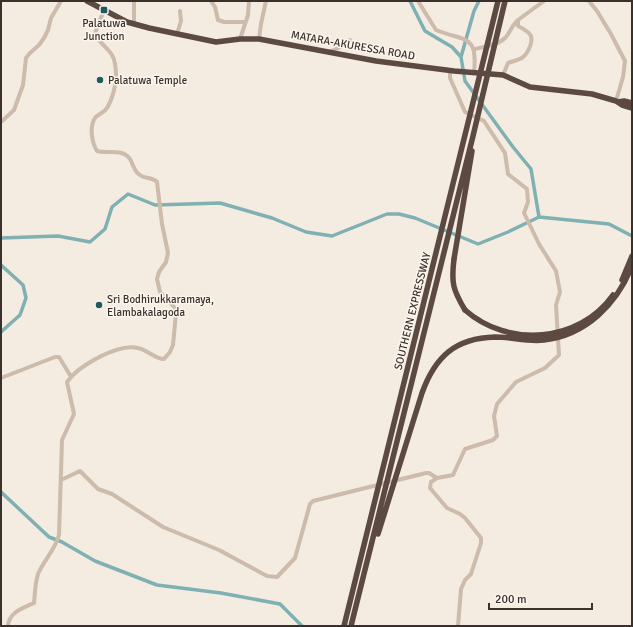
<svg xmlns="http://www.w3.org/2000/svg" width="633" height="627" viewBox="0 0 633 627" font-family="Signika,sans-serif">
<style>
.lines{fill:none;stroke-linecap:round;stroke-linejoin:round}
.canal{stroke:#7fb0b2;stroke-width:3.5}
.minor{stroke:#cdbbac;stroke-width:4}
.highway{stroke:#5c4a42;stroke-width:5.5}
.highway-bridge{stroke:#5c4a42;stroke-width:5.5}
.poi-dot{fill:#1f5a5e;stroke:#fbf5ee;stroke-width:1.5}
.labels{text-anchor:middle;stroke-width:3;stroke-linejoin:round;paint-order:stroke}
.poi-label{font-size:11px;fill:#3b302b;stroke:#fbf5ee;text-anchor:start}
.street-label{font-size:11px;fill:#3b302b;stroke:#fbf5ee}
</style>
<rect width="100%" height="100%" fill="#f4ebe1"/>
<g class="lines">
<path class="canal" d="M 410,1 L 425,31 L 452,47 L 461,57 L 465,81 L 513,147 L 531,169 L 539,217
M 461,57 L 474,11 L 479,1
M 1,238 L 58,236 L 90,242 L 105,229 L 112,207 L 128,194 L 155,205 L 220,203 L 272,218 L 306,232 L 332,236 L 387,214 L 399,214 L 415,218 L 478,244 L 508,232 L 539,217 L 609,224 L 632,236
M 1,265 L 23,285 L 26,298 L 20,315 L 1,332
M 1,492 L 49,537 L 62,542 L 95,561 L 157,585 L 221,593 L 280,604 L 302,626"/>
<path class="minor" d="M 211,1 L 215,7 L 218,20 L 224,22 L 246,22
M 418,1 L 436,30 C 466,42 478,34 474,73
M 589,1 L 597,11 L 611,34 L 625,61 L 623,77 L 616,101
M 134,24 L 134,1
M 177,34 L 181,21 L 180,11
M 240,39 L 248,15 L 249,1
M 259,39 L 261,24 L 266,1
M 475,49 C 484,47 498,45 505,38 C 510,33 512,25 518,20
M 329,52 L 345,45 L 350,40
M 450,71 L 450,78 L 465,112 L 484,121 L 505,153 L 508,174 L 527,189 L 528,202 L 524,213 L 539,244 L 556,271 L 560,292 L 556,305 L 559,355 L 545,368 L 516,382 L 497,404 L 494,416 L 497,436 L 493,440 L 465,449 L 453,475 L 437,478 L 431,482 L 430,488 L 447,508 L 460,514 L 465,518 L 481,538 L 481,543 L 471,574 L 465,580 L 461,589 L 458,626
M 503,75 L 508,63 C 513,61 520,60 523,57 C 528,53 533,42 531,36 C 529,32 522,28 518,26 L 518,20 L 544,1
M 1,122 L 14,110 L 23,85 L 26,58 L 30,53 L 39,45 L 44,38 L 48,30 L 51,18 L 61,1
M 1,378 L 55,357 L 59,357 L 70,375 L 72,375
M 61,480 L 80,471 L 98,489 L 112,494 L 163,527 L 219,550 L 267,576 L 277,577 L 295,558 L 310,504 L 313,501 L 426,473 L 429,473 L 437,478
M 8,626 C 9,612 23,608 34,603 C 35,594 35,583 38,574 C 44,560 55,550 59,535 L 62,440 L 74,414 L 67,382 C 78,366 118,343 138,348 C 148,350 155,359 164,359 L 170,352 L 173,345 L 176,313 L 175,308 L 160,292 L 157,279 L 159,272 L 166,262 L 168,253 L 162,224 L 157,182 C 153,177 145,179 140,175 C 134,172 133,164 130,159 C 122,148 108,154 97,151 C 92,143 89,127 95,118 C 98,114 104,113 107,108 C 112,100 116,86 116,76 C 116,70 115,60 112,55 C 107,47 98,42 95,33 L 104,10"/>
<path class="highway" d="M 87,1 L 127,22 L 149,28 L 216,42 L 240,39 L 259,39 L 376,61 L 454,71 L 503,75 L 530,87 L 592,94 L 616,101 L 622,105 L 632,108
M 618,102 L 624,101 L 632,103
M 454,259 C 451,283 453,290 465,310"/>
<path class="highway-bridge" d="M 454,259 L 472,151
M 622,280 L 632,256
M 465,310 C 508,348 579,343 613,295
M 378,534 L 422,393 C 435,357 455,338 495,337 C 512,337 527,342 544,340 C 586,335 617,304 632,266
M 344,626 L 498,1
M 351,626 L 473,136 L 505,1"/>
</g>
<g class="poi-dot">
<rect x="100" y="6" width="8" height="8" rx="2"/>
<circle cx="100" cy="80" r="4"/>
<circle cx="99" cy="305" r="4"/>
</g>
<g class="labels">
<g class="poi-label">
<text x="104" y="27" text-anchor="middle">Palatuwa<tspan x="104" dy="13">Junction</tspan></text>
<text x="108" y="84">Palatuwa Temple</text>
<text x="107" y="303">Sri Bodhirukkaramaya,<tspan x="107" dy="13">Elambakalagoda</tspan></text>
</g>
<g class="street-label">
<text transform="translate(353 45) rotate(10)" y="4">MATARA-AKURESSA ROAD</text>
<text transform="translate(412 311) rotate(-76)" y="4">SOUTHERN EXPRESSWAY</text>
</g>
</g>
<rect width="633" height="627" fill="none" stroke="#3b302b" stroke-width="4"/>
<path d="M489 603v6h103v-6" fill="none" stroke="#3b302b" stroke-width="2"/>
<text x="495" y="603" font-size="12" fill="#3b302b" stroke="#fbf5ee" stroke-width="3" paint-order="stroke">200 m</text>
</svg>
